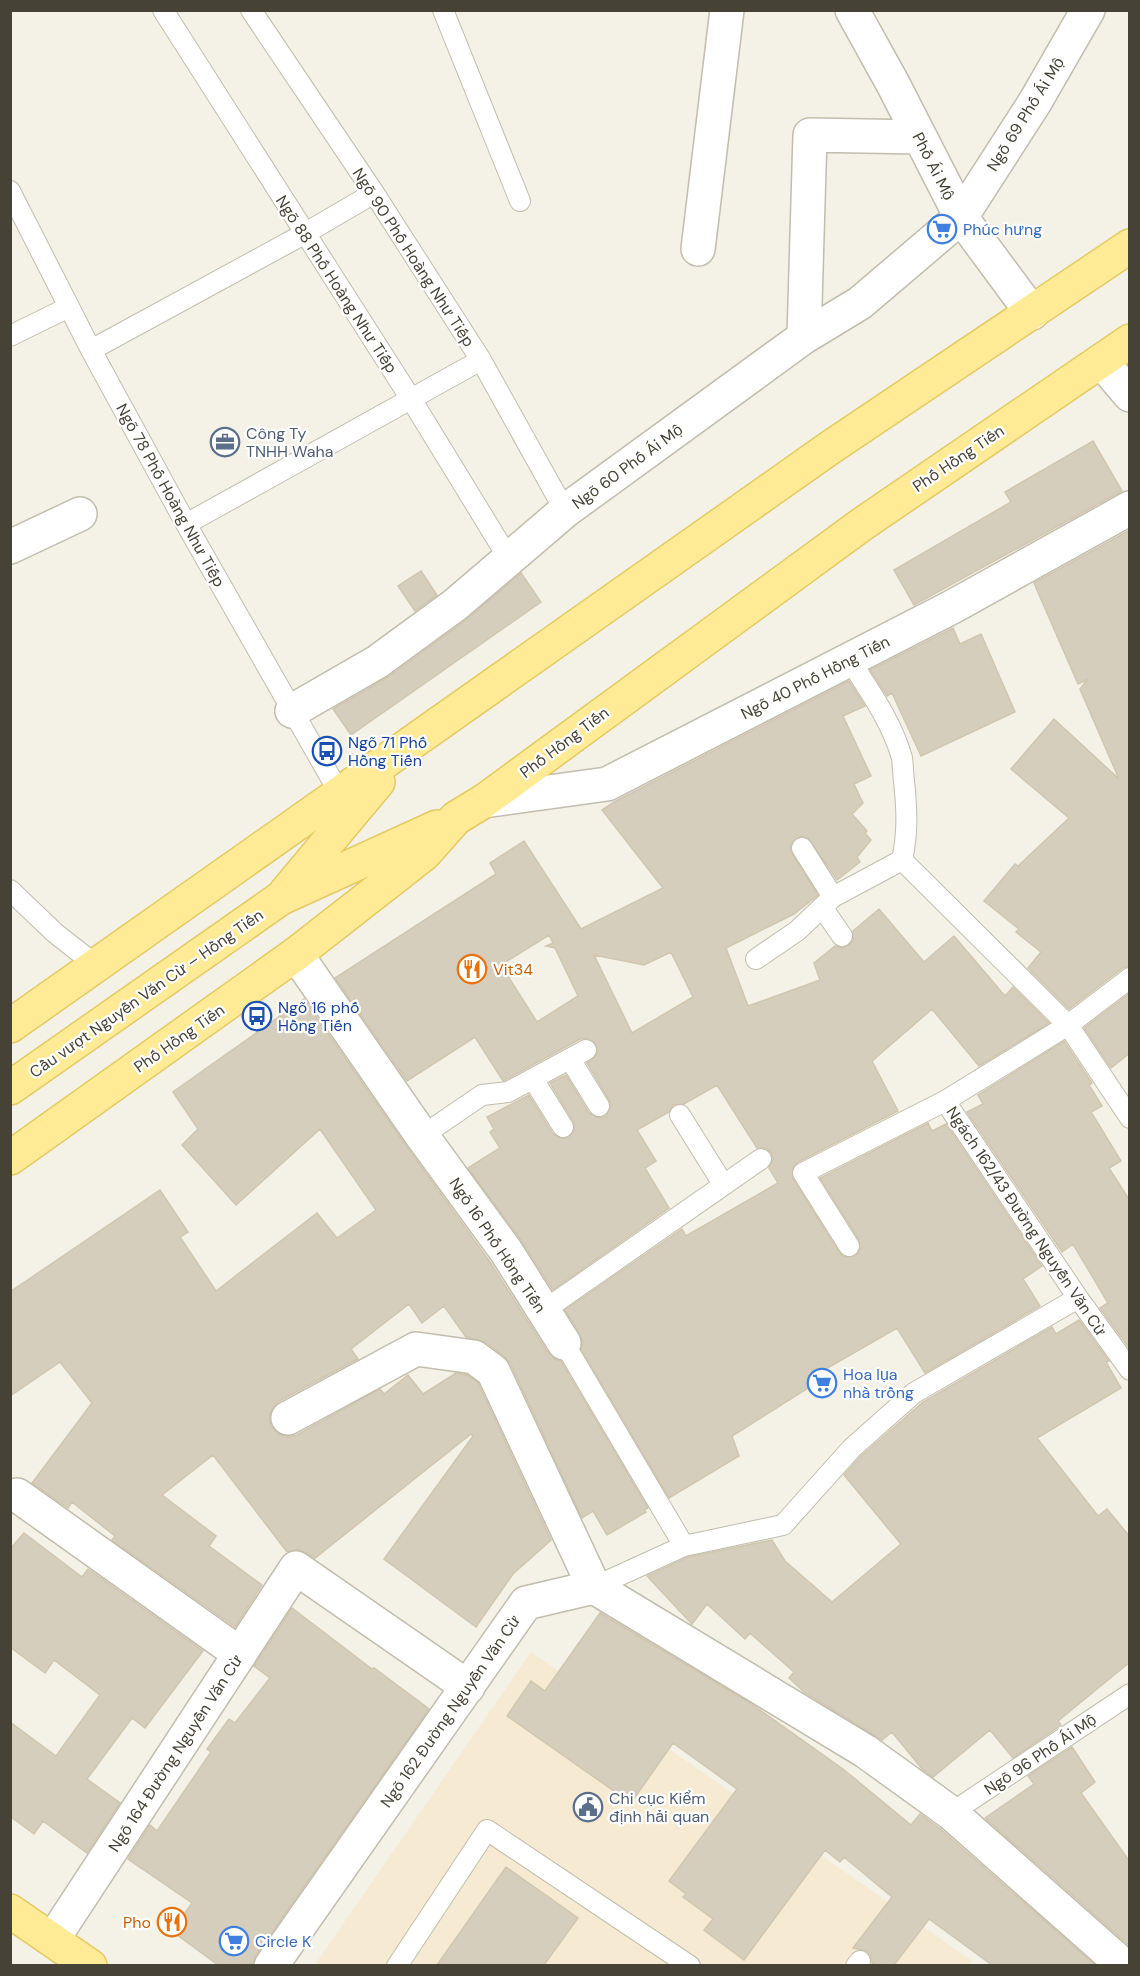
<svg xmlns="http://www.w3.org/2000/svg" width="1140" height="1976" viewBox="0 0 1140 1976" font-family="'DM Sans',sans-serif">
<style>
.commercial{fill:#f6ead2}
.building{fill:#d6cebc;stroke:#d0c6af;stroke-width:1.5;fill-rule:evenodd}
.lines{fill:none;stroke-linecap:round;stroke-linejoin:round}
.service-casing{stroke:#c2bdac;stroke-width:22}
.minor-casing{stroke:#c2bdac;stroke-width:36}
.tertiary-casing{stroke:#c2bdac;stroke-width:36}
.primary-casing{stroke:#e5ca63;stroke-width:36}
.service{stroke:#fff;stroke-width:20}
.minor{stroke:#fff;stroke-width:33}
.tertiary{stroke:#fff;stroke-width:33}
.primary{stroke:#ffea95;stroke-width:33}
.labels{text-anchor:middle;stroke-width:4.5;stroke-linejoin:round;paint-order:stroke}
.street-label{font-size:16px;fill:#474236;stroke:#fff}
.shop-label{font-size:16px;fill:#366cbe;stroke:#fff;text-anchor:start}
.service-label{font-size:16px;fill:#4e5e75;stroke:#fff;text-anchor:start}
.transit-label{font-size:16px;fill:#164399;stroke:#fff;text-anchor:start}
.food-label{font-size:16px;fill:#c56008;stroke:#fff;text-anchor:start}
</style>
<rect width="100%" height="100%" fill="#f4f1e7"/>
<path class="commercial" d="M 531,1652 L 972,1961 L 969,1966 L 314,1966 Z"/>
<path class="building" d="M 1093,441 L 1122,491 L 914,605 L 894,570 L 1011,502 L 1005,492 Z
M 1130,530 L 1130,966 L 1123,968 L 1069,1009 L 1028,968 L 1041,952 L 1016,932 L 1019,929 L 984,901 L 1015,864 L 1018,866 L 1069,818 L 1011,769 L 1054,719 L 1119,779 L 1080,689 L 1088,679 L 1078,684 L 1034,583 Z
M 421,571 L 437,595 L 415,611 L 398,586 Z
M 521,573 L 541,602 L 351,735 L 333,709 L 388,677 L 466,620 Z
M 953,628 L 960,644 L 981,634 L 1015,712 L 921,756 L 892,693 L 887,696 L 870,670 Z
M 849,681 L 865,706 L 843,716 L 871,776 L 854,784 L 863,803 L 852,814 L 867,831 L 865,833 L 871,840 L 857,857 L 860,862 L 837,880 L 808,838 L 801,836 L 792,842 L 790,848 L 792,854 L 818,895 L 794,914 L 726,948 L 748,1006 L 820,980 L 814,963 L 835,946 L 842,948 L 849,945 L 853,941 L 853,931 L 879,909 L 924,962 L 954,936 L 1005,996 L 1013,987 L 1049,1023 L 979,1066 L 932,1009 L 872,1061 L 898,1111 L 798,1162 L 793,1167 L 793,1179 L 839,1252 L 844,1257 L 855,1256 L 860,1251 L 859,1240 L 820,1178 L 928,1123 L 932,1131 L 946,1124 L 1042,1266 L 1023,1279 L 1040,1306 L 925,1373 L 897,1328 L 810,1378 L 813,1385 L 732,1436 L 739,1456 L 669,1498 L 581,1349 L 583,1342 L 580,1334 L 565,1310 L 682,1229 L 686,1236 L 778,1183 L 769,1168 L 773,1159 L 771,1153 L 766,1148 L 757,1148 L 717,1085 L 684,1104 L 673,1105 L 669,1112 L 637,1130 L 656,1161 L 645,1168 L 669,1208 L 553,1290 L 521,1240 L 468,1168 L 500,1148 L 490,1132 L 494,1129 L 487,1117 L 529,1095 L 553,1134 L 563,1139 L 570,1137 L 575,1127 L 573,1121 L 550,1083 L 566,1075 L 589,1113 L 599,1118 L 606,1116 L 611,1106 L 609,1100 L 587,1063 L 596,1056 L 598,1050 L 596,1044 L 587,1038 L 580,1039 L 503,1081 L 475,1037 L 407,1081 L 335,978 L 496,874 L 490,863 L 524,841 L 581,929 L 663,888 L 602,810 L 616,801 ZM 549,935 L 553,943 L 546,946 L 555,948 L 578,996 L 537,1022 L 501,965 ZM 671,952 L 693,997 L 632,1033 L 594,955 L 644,965 Z
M 1130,993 L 1130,1053 L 1111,1068 L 1084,1028 Z
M 304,999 L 407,1147 L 490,1262 L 548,1353 L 555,1359 L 561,1361 L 648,1508 L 644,1510 L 646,1512 L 607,1535 L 593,1511 L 582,1518 L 510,1363 L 504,1356 L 485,1342 L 466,1337 L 444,1306 L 422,1323 L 409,1304 L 351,1349 L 358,1359 L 279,1401 L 272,1409 L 269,1418 L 271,1426 L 278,1434 L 288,1437 L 297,1435 L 380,1389 L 384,1394 L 408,1375 L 423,1394 L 456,1373 L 467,1375 L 478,1383 L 551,1540 L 513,1574 L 476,1627 L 384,1559 L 473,1436 L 471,1434 L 315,1558 L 298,1549 L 287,1552 L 213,1455 L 162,1495 L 216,1536 L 209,1546 L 262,1585 L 235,1627 L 112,1540 L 115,1536 L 72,1502 L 68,1508 L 32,1483 L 92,1403 L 60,1362 L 10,1396 L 10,1292 L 160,1190 L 188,1232 L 180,1237 L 216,1291 L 317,1213 L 337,1238 L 376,1210 L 320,1129 L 236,1205 L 182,1145 L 198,1129 L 173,1092 Z
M 1064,1041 L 1092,1083 L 1089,1085 L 1102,1106 L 1091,1112 L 1121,1161 L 1109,1168 L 1130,1201 L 1130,1349 L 1100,1308 L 1108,1303 L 1073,1244 L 1062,1252 L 967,1112 L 983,1104 L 978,1095 Z
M 1079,1320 L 1109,1361 L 1106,1362 L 1121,1388 L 1037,1438 L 1098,1516 L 1107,1509 L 1130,1537 L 1130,1662 L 1058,1721 L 1061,1725 L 1013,1758 L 990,1730 L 933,1777 L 922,1769 L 892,1732 L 882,1740 L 804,1692 L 789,1678 L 794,1672 L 750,1633 L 745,1639 L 707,1604 L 692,1624 L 647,1576 L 688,1557 L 772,1540 L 785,1561 L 832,1602 L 901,1544 L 844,1475 L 860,1457 L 923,1402 L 1052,1327 L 1056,1334 Z
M 24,1533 L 82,1577 L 88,1569 L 203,1651 L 145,1728 L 132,1718 L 87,1779 L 120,1803 L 87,1853 L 43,1821 L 34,1834 L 10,1816 L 10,1722 L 56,1756 L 100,1695 L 54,1660 L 45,1673 L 10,1647 L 10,1549 Z
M 292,1608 L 372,1669 L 374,1668 L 429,1709 L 256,1955 L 253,1963 L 246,1965 L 218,1965 L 172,1931 L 192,1903 L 128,1859 L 150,1825 L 157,1831 L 211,1752 L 207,1749 L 229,1719 L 235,1723 L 270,1678 L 254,1666 Z
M 600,1613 L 750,1703 L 843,1769 L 911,1825 L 920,1814 L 939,1828 L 1095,1965 L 992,1965 L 929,1919 L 894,1965 L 876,1965 L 872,1963 L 871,1956 L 867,1951 L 853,1948 L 892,1897 L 844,1857 L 840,1862 L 825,1850 L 744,1960 L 704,1930 L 713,1919 L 683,1897 L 686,1894 L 669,1881 L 737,1789 L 673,1743 L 631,1803 L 507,1716 L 531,1681 L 545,1691 Z
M 1072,1747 L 1095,1782 L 1081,1793 L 1130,1862 L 1130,1946 L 985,1818 L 1034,1784 L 1028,1776 Z
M 506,1867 L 578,1918 L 544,1965 L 437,1965 Z"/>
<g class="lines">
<g class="service-casing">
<path id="service" d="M 163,10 L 411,399 L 509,559
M 251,10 L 374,193 L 481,360 L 565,511
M 443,10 L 520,201
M 10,191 L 91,350 L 186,524 L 340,794
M 10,336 L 69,307
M 91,350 L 304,234 L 374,193
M 186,524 L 481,360
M 849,659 C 869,690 892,722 902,758 C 903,765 903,774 904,781 C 907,809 908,833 902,860
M 802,848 L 833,897
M 902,860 L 1068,1025 L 1130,1118
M 10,890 L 55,933 L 97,966
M 822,907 L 842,936
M 756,959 L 797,931 L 833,897 L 902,860
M 570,1059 L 599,1106
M 533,1079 L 563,1127
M 945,1101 L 1078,1298 L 1130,1370
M 680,1115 L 723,1184
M 422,1136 L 482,1095 L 508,1092 L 586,1050
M 849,1246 L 803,1173 L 945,1101 L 1068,1025 L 1130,978
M 543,1311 L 761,1159
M 564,1343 L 684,1546
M 594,1587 L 684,1546 L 783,1525 L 852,1448 L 914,1393 L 1078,1298
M 951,1813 L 1130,1694
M 397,1966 L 487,1830 L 690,1966
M 856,1966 L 860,1961"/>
</g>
<g class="minor-casing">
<path id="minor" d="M 852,10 L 893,84 L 961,217 L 1032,313
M 698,249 L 727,10
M 804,337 L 810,135 L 919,137
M 10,547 L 80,514
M 292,711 L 377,662 L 455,605 L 565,511 L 804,337 L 860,303 L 961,217 L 1035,102 L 1088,10
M 484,801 L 607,784 L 952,607 L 1130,508
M 296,954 L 422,1136 L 506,1251 L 564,1343
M 288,1418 L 416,1349 L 474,1357 L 493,1371 L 594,1587 L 865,1751 L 951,1813 L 1124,1966
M 17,1495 L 240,1654
M 53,1939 L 296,1568 L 468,1687
M 271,1966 L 526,1603 L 594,1587"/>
</g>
<g class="tertiary-casing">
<path id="tertiary" d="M 1101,361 L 1130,395"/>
</g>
<g class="primary-casing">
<path id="primary" d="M 286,892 L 378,782
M 10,1026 L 831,447 L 1130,246
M 10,1088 L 281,898 L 437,827
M 10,1158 L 296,954 L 424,854 L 456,818 L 484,801 L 861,525 L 1130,341
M 10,1911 L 90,1966"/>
</g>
<use href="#service" class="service"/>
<use href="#minor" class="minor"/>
<use href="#tertiary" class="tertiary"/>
<use href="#primary" class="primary"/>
</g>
<defs>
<g id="supermarket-ring" transform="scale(1.5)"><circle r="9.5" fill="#fff" stroke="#3f7fe0" stroke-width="1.5"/><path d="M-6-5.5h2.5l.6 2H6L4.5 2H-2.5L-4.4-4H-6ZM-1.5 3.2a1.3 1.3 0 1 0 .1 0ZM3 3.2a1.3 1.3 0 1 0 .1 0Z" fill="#3f7fe0"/></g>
<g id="office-ring" transform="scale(1.5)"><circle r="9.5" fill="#fff" stroke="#5c6f8a" stroke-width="1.5"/><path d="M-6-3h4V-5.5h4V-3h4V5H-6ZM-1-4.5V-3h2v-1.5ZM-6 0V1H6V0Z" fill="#5c6f8a"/></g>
<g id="bus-ring" transform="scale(1.5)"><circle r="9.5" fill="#fff" stroke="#1a4fb4" stroke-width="1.5"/><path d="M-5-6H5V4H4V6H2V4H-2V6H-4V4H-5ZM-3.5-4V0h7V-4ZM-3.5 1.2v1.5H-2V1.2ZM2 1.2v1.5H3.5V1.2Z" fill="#1a4fb4"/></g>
<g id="restaurant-ring" transform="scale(1.5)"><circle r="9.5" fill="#fff" stroke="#e8710a" stroke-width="1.5"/><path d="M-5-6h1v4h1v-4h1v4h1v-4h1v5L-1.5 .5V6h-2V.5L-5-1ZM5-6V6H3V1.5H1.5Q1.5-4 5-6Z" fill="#e8710a"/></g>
<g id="civic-ring" transform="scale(1.5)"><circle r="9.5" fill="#fff" stroke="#5c6f8a" stroke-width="1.5"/><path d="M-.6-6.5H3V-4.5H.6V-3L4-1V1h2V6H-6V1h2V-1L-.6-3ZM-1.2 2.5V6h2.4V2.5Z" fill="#5c6f8a"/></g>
</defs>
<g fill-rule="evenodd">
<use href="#supermarket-ring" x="942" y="229"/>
<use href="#office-ring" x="225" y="442"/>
<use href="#bus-ring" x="327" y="751"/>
<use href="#restaurant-ring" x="472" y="969"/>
<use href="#bus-ring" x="257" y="1016"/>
<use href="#supermarket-ring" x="822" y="1383"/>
<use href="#civic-ring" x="588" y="1807"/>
<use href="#restaurant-ring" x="172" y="1922"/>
<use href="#supermarket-ring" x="234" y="1941"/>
</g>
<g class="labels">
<g class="street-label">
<text transform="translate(1025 114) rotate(-58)" y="6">Ngõ 69 Phố Ái Mộ</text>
<text transform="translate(934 166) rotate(63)" y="6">Phố Ái Mộ</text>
<text transform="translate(414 257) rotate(57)" y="6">Ngõ 90 Phố Hoàng Như Tiếp</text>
<text transform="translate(337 284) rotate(57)" y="6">Ngõ 88 Phố Hoàng Như Tiếp</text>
<text transform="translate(958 458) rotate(-34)" y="6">Phố Hồng Tiến</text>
<text transform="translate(627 466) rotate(-36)" y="6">Ngõ 60 Phố Ái Mộ</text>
<text transform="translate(171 495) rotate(61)" y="6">Ngõ 78 Phố Hoàng Như Tiếp</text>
<text transform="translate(815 677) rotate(-27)" y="6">Ngõ 40 Phố Hồng Tiến</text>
<text transform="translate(564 742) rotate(-37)" y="6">Phố Hồng Tiến</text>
<text transform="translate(146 993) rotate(-35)" y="6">Cầu vượt Nguyễn Văn Cừ – Hồng Tiến</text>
<text transform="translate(179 1038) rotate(-35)" y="6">Phố Hồng Tiến</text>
<text transform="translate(1027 1221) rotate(56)" y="6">Ngách 162/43 Đường Nguyễn Văn Cừ</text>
<text transform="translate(498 1245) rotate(56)" y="6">Ngõ 16 Phố Hồng Tiến</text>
<text transform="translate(450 1711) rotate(-55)" y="6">Ngõ 162 Đường Nguyễn Văn Cừ</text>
<text transform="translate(175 1753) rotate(-57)" y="6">Ngõ 164 Đường Nguyễn Văn Cừ</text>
<text transform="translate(1040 1754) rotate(-34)" y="6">Ngõ 96 Phố Ái Mộ</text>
</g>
<g class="shop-label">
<text x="963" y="235">Phúc hưng</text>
<text x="843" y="1380">Hoa lụa<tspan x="843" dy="18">nhà trồng</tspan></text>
<text x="255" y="1947">Circle K</text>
</g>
<g class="service-label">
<text x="246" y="439">Công Ty<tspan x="246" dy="18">TNHH Waha</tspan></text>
<text x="609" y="1804">Chi cục Kiểm<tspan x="609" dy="18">định hải quan</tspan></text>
</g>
<g class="transit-label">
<text x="348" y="748">Ngõ 71 Phố<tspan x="348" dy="18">Hồng Tiến</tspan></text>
<text x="278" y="1013">Ngõ 16 phố<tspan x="278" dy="18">Hồng Tiến</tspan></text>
</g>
<g class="food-label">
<text x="493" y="975">Vit34</text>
<text x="151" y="1928" text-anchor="end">Pho</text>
</g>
</g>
<rect width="1140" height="1976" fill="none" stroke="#474236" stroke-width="24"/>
</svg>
